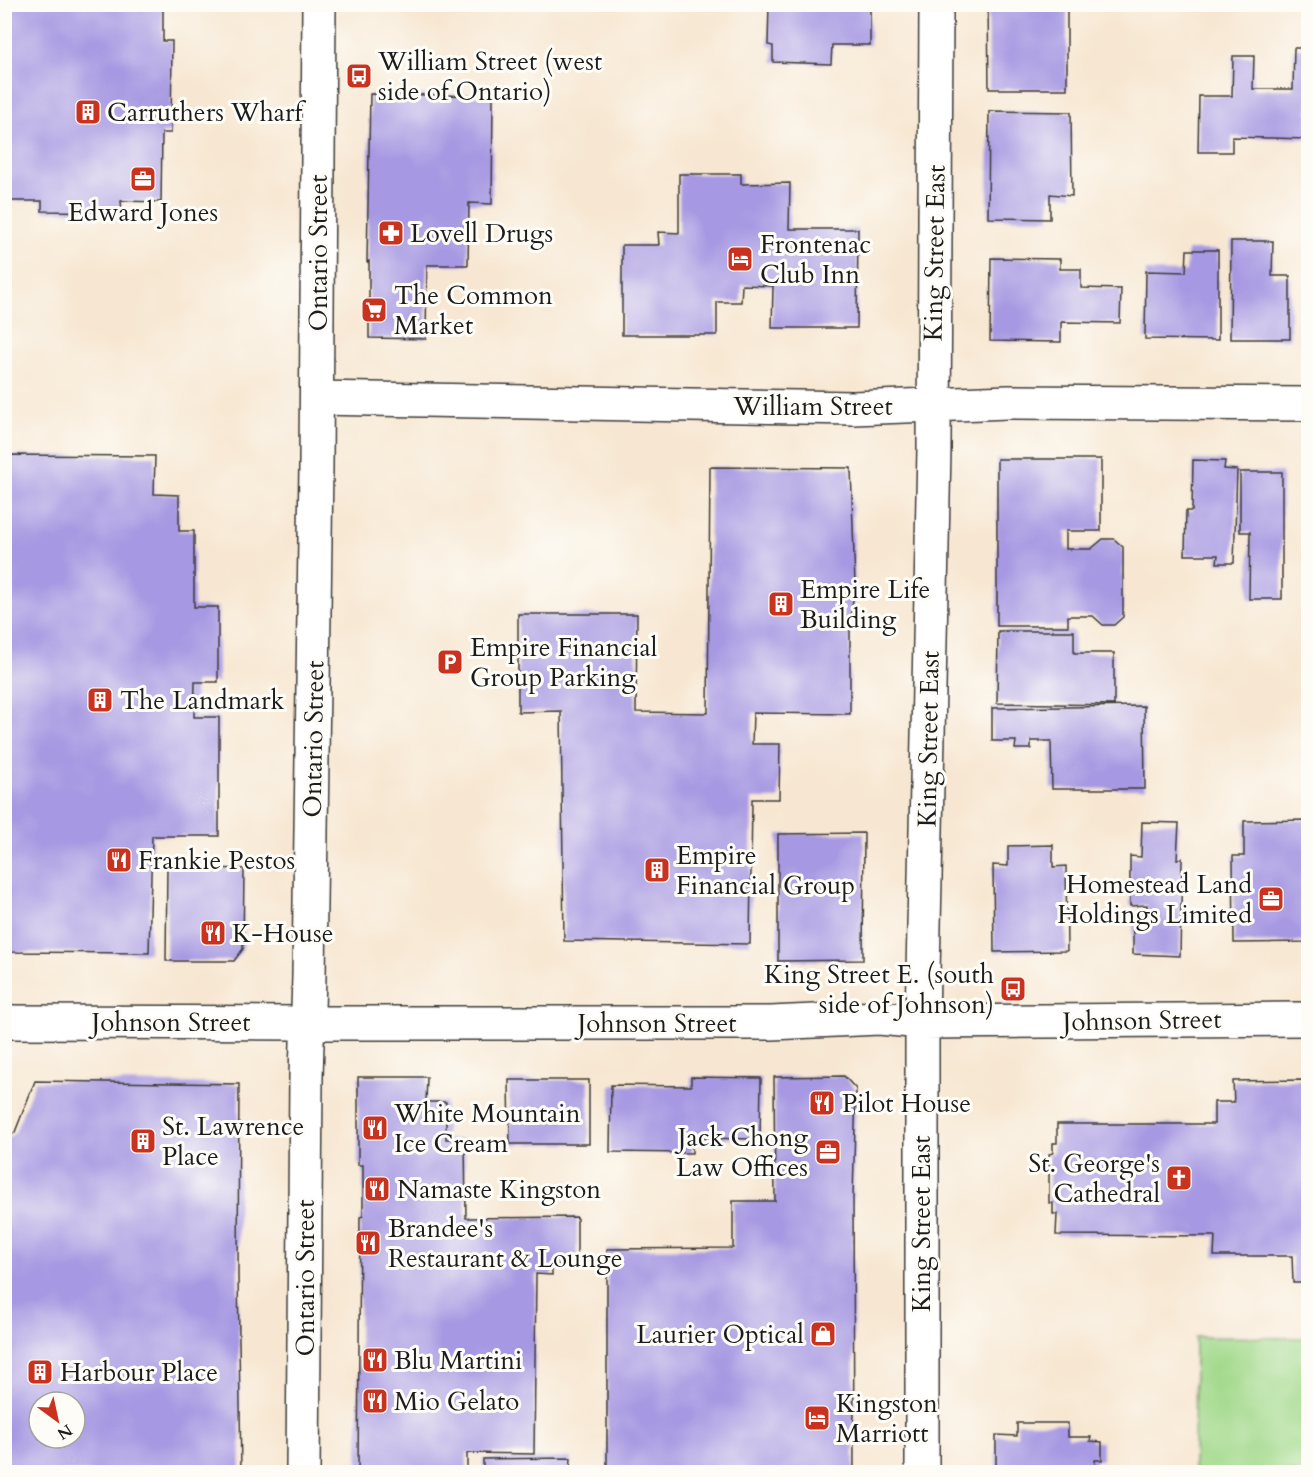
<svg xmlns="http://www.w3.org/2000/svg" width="1313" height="1477" viewBox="0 0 1313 1477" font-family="Cardo,serif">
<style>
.green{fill:#a2d98b;stroke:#5f7a54;stroke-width:1.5}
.building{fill:#a698e2;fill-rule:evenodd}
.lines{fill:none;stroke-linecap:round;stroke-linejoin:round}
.minor-casing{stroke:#3d3a37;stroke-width:36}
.major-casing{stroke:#3d3a37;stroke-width:36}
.minor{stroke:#fff;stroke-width:33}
.major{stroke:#fff;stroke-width:33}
.labels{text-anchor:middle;stroke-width:6;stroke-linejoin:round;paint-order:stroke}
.poi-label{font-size:26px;fill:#1c1c1c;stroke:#fdfcf7;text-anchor:start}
.street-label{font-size:26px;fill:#1c1c1c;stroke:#fdfcf7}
</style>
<rect width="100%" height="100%" fill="#fdfcf7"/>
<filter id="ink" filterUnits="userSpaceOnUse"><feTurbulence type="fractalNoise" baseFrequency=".0167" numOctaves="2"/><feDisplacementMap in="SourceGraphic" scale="12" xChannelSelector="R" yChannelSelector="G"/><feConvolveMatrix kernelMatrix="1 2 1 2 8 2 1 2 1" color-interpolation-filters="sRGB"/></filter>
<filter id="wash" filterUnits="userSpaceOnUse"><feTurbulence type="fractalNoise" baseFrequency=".008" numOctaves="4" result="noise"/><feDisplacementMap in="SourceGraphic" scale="24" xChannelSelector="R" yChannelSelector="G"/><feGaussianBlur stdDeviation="1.35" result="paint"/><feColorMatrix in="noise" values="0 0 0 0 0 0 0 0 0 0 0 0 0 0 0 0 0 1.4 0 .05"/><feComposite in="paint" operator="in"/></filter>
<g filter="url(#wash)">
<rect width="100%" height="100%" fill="#f7e7d2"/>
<path class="green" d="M 1195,1337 L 1308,1338 L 1308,1472 L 1194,1472 Z"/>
<g id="blocks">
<path class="building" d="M 6,4 L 163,4 L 163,41 L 172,41 L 171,133 L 162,133 L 161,202 L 121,201 L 122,212 L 42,211 L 42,201 L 4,201 Z
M 769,4 L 870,4 L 870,45 L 832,45 L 831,64 L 773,62 L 773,46 L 768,45 Z
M 988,5 L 1067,5 L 1067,89 L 989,89 Z
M 1294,48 L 1308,48 L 1308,139 L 1232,137 L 1232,152 L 1198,152 L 1199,96 L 1232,96 L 1233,56 L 1254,56 L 1253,89 L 1293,89 Z
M 370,94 L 493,96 L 492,204 L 469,203 L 468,265 L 427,265 L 426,339 L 369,338 L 369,261 L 367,262 Z
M 989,111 L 1071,112 L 1072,196 L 1050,194 L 1050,219 L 988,218 Z
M 679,174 L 741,174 L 741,184 L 790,183 L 789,229 L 858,229 L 857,328 L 772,328 L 773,286 L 742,285 L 741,302 L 717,302 L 717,335 L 622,335 L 622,245 L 659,245 L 658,232 L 679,233 Z
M 1231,241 L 1273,241 L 1272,276 L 1290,276 L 1290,339 L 1230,339 Z
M 1187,250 L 1218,250 L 1218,340 L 1145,339 L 1146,271 L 1186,272 Z
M 991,258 L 1060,259 L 1060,269 L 1081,269 L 1081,288 L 1121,289 L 1120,323 L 1061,322 L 1061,342 L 990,341 Z
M 4,455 L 155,456 L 154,494 L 179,495 L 179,531 L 194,531 L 194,607 L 218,607 L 218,682 L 195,682 L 194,717 L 219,717 L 219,836 L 152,836 L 149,953 L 4,952 Z
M 997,459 L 1101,459 L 1101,531 L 1066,531 L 1066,549 L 1091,549 L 1103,539 L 1114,539 L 1123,547 L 1123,617 L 1114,625 L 1103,625 L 1093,616 L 1068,616 L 1068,626 L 997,626 Z
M 1193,460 L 1225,461 L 1224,469 L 1237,470 L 1234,563 L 1217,563 L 1218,555 L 1185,555 L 1186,511 L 1192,511 Z
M 710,467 L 851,468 L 855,585 L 850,622 L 850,714 L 753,713 L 752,744 L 780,744 L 779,799 L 752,799 L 750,944 L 564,941 L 561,711 L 518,712 L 518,614 L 637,614 L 636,712 L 708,713 Z
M 1240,472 L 1282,472 L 1282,599 L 1249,599 L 1250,532 L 1240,532 Z
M 998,631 L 1074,631 L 1074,653 L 1114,653 L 1114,705 L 997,703 Z
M 1144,706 L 1145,789 L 1052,789 L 1051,741 L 1031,741 L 1031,749 L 1015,749 L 1016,741 L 992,741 L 992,708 Z
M 1308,820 L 1308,942 L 1234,943 L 1233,856 L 1244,856 L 1244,821 Z
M 1142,822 L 1179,823 L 1177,859 L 1182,858 L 1180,956 L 1133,954 L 1133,913 L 1147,914 L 1147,905 L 1130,906 L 1130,856 L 1141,857 Z
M 864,833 L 863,960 L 778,961 L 778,834 Z
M 1053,845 L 1053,867 L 1066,866 L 1067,951 L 994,952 L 993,865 L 1008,866 L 1008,846 Z
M 167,867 L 244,869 L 243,949 L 234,961 L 166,961 Z
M 844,1076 L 856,1089 L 853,1197 L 854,1472 L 607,1472 L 607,1249 L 733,1248 L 733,1201 L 775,1201 L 774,1077 Z
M 358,1077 L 427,1077 L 426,1102 L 446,1102 L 446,1139 L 465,1139 L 466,1218 L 577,1217 L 577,1264 L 552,1265 L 552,1275 L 536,1274 L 534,1454 L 467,1453 L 467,1472 L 358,1472 L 360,1217 L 363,1216 L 363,1165 L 358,1165 Z
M 691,1077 L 761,1078 L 760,1139 L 692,1138 L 692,1153 L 610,1152 L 611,1085 L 691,1086 Z
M 509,1080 L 589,1080 L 589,1144 L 510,1144 Z
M 1304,1080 L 1304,1101 L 1308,1101 L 1308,1283 L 1293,1283 L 1292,1256 L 1214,1256 L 1215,1236 L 1056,1235 L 1057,1214 L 1053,1214 L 1053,1203 L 1049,1203 L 1049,1154 L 1053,1153 L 1053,1143 L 1057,1143 L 1057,1124 L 1214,1124 L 1214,1102 L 1234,1102 L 1233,1081 Z
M 35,1081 L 239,1084 L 238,1275 L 241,1472 L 4,1472 L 4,1142 L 15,1132 ZM 39,1402 L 75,1402 L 75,1438 L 39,1438 Z
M 1017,1423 L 1068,1423 L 1068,1437 L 1091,1437 L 1090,1441 L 1102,1442 L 1102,1460 L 1095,1460 L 1095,1472 L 996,1472 L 996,1435 L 1017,1436 Z
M 571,1458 L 570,1472 L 483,1472 L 483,1459 Z"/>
</g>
</g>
<g filter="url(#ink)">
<use href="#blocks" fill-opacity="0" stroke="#3d3a37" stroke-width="1.5"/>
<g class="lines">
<g class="minor-casing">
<path id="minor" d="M 317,398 L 853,408 L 1008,402 L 1308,404
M 4,1022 L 308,1023
M 922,1022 L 934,449 L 936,4"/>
</g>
<g class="major-casing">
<path id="major" d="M 308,1023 L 771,1023 L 879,1018 L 922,1022 L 1308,1019
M 303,1472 L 306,1077 L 309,976 L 316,466 L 319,4
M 922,1472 L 922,1022"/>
</g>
<use href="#minor" class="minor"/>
<use href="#major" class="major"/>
</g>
</g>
<defs>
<g id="bus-square" transform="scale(1.35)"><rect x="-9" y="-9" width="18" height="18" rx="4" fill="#c8321e" stroke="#fdfcf7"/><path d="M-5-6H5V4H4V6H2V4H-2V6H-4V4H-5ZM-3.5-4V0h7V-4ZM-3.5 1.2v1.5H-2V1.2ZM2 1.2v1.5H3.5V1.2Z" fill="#fff"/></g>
<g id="building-square" transform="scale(1.35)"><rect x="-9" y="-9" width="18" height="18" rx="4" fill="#c8321e" stroke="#fdfcf7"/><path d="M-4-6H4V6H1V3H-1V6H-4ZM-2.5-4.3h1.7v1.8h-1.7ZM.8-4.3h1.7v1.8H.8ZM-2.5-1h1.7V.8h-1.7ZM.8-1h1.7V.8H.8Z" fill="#fff"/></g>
<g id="office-square" transform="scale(1.35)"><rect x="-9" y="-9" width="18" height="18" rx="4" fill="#c8321e" stroke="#fdfcf7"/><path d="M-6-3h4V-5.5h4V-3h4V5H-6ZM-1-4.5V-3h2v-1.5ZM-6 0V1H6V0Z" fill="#fff"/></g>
<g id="pharmacy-square" transform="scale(1.35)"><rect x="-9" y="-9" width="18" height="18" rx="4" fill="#c8321e" stroke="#fdfcf7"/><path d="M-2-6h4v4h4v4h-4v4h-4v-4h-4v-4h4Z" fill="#fff"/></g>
<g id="hotel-square" transform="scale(1.35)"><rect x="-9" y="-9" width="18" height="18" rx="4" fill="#c8321e" stroke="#fdfcf7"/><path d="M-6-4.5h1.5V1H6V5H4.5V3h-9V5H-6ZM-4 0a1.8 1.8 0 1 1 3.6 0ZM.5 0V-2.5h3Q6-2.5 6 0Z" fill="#fff"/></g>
<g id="supermarket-square" transform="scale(1.35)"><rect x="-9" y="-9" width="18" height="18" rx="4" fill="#c8321e" stroke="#fdfcf7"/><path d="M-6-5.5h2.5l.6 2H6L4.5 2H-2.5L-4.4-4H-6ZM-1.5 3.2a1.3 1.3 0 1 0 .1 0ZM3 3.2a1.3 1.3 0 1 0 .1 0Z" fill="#fff"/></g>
<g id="parking-square" transform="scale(1.35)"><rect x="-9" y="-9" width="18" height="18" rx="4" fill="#c8321e" stroke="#fdfcf7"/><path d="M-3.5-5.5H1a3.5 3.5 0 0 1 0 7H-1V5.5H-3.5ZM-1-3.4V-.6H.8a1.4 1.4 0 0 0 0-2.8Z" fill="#fff"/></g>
<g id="restaurant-square" transform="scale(1.35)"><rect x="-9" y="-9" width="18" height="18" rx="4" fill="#c8321e" stroke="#fdfcf7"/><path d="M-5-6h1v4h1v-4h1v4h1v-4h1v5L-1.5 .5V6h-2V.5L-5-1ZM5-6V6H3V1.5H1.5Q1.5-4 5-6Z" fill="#fff"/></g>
<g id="church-square" transform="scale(1.35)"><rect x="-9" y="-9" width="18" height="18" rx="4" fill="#c8321e" stroke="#fdfcf7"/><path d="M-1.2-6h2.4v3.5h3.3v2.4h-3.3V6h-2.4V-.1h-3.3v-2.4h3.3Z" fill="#fff"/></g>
<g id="shop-square" transform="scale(1.35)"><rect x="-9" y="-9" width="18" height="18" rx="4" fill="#c8321e" stroke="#fdfcf7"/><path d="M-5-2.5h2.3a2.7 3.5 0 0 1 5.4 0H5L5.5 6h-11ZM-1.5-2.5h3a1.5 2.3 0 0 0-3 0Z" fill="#fff"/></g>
</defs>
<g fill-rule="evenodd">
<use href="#bus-square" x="359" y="76"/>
<use href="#building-square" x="88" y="112"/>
<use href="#office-square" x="143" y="179"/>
<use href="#pharmacy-square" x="391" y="233"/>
<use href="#hotel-square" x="740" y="259"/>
<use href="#supermarket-square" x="374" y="310"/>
<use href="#building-square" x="781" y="604"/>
<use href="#parking-square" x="450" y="662"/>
<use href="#building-square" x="100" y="700"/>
<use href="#restaurant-square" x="119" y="860"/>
<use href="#building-square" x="657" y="870"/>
<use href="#office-square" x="1271" y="899"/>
<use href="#restaurant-square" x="213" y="933"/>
<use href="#bus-square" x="1013" y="989"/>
<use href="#restaurant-square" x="822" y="1103"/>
<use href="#restaurant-square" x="375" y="1128"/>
<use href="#building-square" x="143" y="1141"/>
<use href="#office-square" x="828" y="1152"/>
<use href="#church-square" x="1179" y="1178"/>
<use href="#restaurant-square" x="377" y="1189"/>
<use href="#restaurant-square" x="368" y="1243"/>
<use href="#shop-square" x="823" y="1334"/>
<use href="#restaurant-square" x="375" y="1360"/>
<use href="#building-square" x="40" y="1372"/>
<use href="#restaurant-square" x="375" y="1401"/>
<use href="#hotel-square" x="817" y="1418"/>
</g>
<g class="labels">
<g class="poi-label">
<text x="378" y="70">William Street (west<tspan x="378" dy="30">side of Ontario)</tspan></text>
<text x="107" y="121">Carruthers Wharf</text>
<text x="143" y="221" text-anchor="middle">Edward Jones</text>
<text x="410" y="242">Lovell Drugs</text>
<text x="760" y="253">Frontenac<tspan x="760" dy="30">Club Inn</tspan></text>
<text x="394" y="304">The Common<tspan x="394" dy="30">Market</tspan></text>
<text x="800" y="598">Empire Life<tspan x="800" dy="30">Building</tspan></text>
<text x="470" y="656">Empire Financial<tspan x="470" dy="30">Group Parking</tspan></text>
<text x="120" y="709">The Landmark</text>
<text x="676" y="864">Empire<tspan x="676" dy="30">Financial Group</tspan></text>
<text x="138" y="869">Frankie Pestos</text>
<text x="1252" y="893" text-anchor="end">Homestead Land<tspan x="1252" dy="30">Holdings Limited</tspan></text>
<text x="232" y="942">K-House</text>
<text x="994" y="983" text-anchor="end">King Street E. (south<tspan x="994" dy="30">side of Johnson)</tspan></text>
<text x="842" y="1112">Pilot House</text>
<text x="394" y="1122">White Mountain<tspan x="394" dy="30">Ice Cream</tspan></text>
<text x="162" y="1135">St. Lawrence<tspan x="162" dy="30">Place</tspan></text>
<text x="808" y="1146" text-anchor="end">Jack Chong<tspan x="808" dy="30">Law Offices</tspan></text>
<text x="1160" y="1172" text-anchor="end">St. George's<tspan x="1160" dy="30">Cathedral</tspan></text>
<text x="397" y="1198">Namaste Kingston</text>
<text x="388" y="1237">Brandee's<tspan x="388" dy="30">Restaurant &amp; Lounge</tspan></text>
<text x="804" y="1343" text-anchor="end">Laurier Optical</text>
<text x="394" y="1369">Blu Martini</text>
<text x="60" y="1381">Harbour Place</text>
<text x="394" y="1410">Mio Gelato</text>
<text x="836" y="1412">Kingston<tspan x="836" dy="30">Marriott</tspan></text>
</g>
<g class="street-label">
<text transform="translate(318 253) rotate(-90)" y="9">Ontario Street</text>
<text transform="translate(934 253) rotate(-89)" y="9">King Street East</text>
<text x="813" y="415">William Street</text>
<text transform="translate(313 739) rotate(-89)" y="9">Ontario Street</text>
<text transform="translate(928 739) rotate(-89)" y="9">King Street East</text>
<text transform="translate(1142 1020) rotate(-1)" y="9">Johnson Street</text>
<text x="171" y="1031">Johnson Street</text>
<text x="657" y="1032">Johnson Street</text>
<text transform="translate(921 1224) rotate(-90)" y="9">King Street East</text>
<text transform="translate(305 1278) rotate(-90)" y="9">Ontario Street</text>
</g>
</g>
<rect width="1313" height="1477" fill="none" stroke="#fdfcf7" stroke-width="24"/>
<g transform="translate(57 1420) rotate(147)"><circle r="28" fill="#fdfcf7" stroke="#a3a29f" stroke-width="1.5"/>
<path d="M0-4.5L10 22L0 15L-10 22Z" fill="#c8321e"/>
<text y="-9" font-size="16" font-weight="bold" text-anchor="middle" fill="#1c1c1c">N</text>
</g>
</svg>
